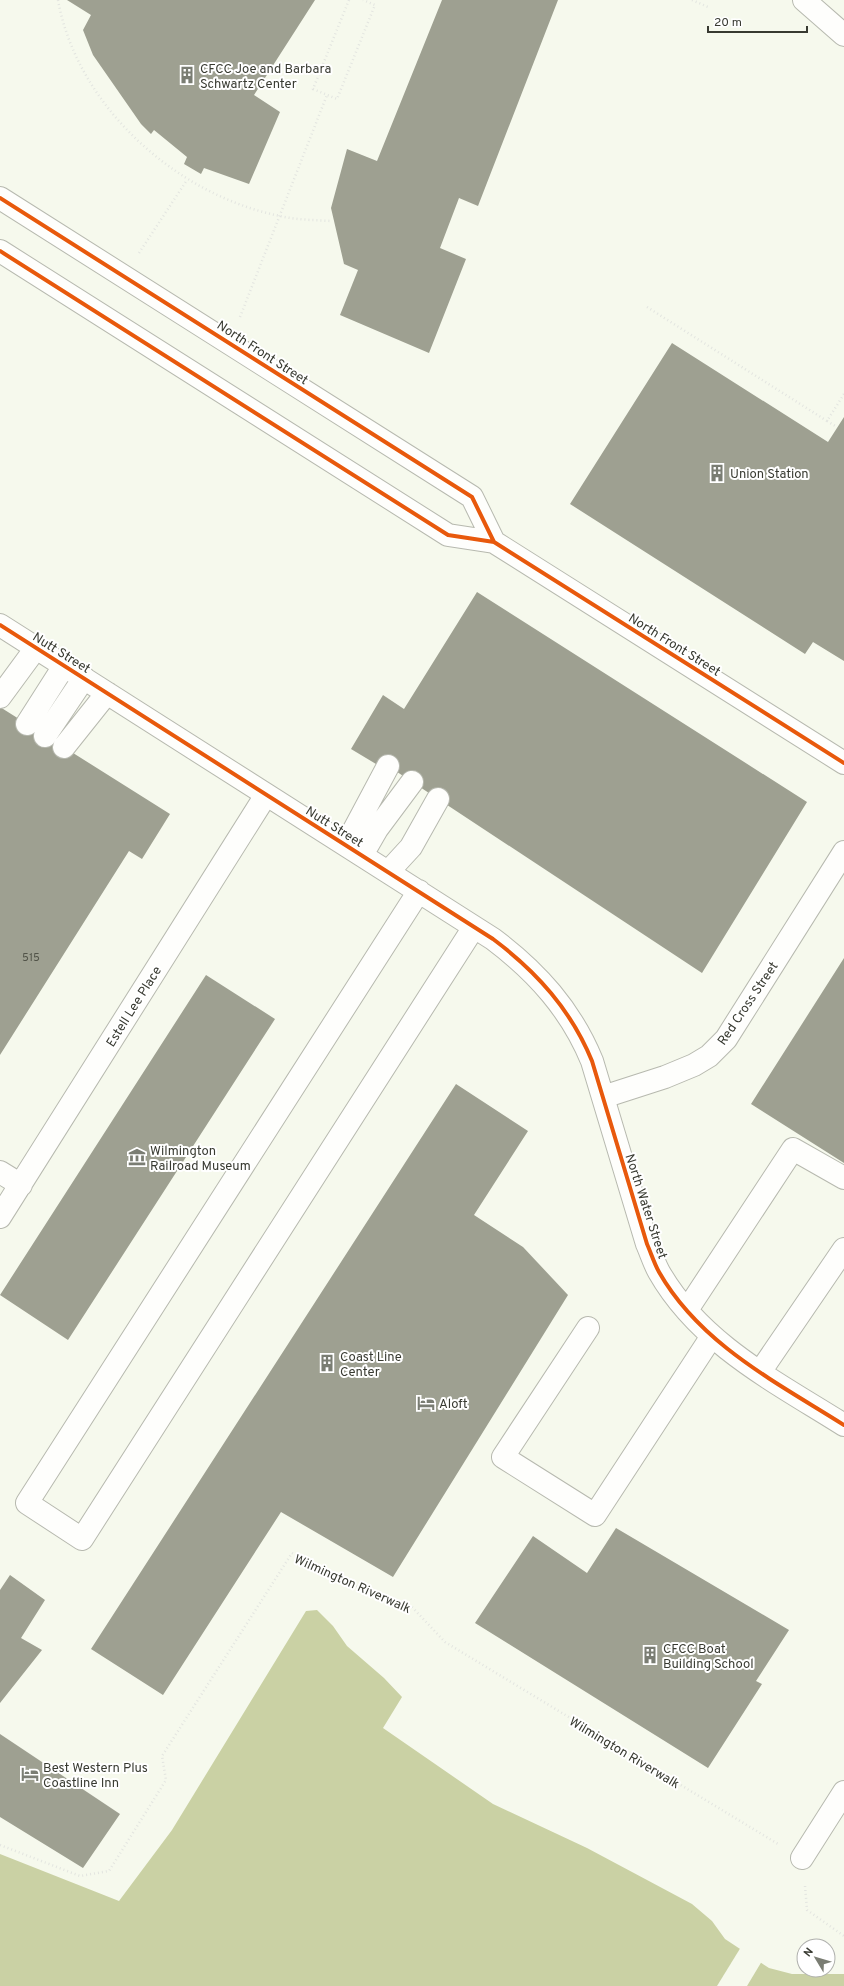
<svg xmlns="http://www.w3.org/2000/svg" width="844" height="1986" viewBox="0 0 844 1986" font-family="Overpass,sans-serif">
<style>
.water{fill:#cad1a4}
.pier{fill:#f6f9ed}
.building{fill:#9ea091}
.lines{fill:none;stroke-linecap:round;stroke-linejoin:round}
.minor-casing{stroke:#b7b9af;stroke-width:24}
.major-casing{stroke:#b7b9af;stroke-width:24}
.path{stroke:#e3e5e0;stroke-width:2.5;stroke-dasharray:1 3;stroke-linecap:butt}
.minor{stroke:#fefefc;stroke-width:22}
.major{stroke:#fefefc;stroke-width:22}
.cycleway-casing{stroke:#fff;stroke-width:6}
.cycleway{stroke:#e8590c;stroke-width:4}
.labels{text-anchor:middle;stroke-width:4;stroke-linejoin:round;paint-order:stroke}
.number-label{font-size:11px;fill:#525449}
.poi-label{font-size:13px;fill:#383a31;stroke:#fff;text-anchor:start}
.street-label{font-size:13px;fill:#383a31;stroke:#fff}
</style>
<rect width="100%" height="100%" fill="#f6f9ed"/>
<path class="water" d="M 317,1610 L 333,1626 L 347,1646 L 384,1678 L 402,1697 L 383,1728 L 493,1804 L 587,1848 L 692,1904 L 712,1921 L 725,1939 L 769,1968 L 792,1974 L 844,1974 L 844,1986 L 0,1986 L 0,1854 L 119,1901 L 172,1830 L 306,1611 Z"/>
<path class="pier" d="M 741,1947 L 762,1961 L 747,1986 L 717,1986 Z"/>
<path class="building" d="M 67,0 L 315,0 L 254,95 L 280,112 L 249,184 L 204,168 L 201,174 L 184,164 L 187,157 L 154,130 L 151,134 L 141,124 L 93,55 L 83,30 L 91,15 Z
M 442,0 L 558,0 L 478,206 L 459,198 L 440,248 L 466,259 L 429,353 L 340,315 L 358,270 L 344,264 L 331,208 L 347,149 L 377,161 Z
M 672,343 L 828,442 L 844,417 L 844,661 L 813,642 L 805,654 L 570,504 Z
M 477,592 L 807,802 L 702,973 L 379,760 L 376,764 L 351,749 L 383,695 L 404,709 Z
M 0,707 L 170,814 L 142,859 L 129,851 L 0,1055 Z
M 844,958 L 844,1163 L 751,1104 Z
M 206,975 L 275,1019 L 68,1340 L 0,1295 Z
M 456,1084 L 528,1131 L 474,1215 L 523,1247 L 568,1295 L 393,1577 L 281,1512 L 163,1695 L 91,1649 Z
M 616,1528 L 789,1630 L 756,1681 L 762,1684 L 708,1768 L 475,1623 L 533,1536 L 587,1573 Z
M 10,1575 L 45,1600 L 21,1638 L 42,1650 L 0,1703 L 0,1590 Z
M 0,1734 L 120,1814 L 83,1868 L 0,1817 Z"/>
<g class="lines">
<g class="minor-casing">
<path id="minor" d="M 804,0 L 844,35
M 0,625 L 493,939 C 537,972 571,1010 592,1061 L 647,1244 C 651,1253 654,1263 659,1272 C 700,1344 776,1382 844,1425
M 0,697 L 36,648
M 27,724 L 64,666
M 45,736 L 84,678
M 64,747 L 107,693
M 346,845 L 388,766
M 362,855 L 377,829 L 412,782
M 388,872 L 411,847 L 438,799
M 419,891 L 27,1503 L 82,1539 L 474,927
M 603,1097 L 665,1077 L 694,1065 L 709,1056 L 726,1039 L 844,852
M 0,1172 L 21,1185
M 0,1217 L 266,795
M 687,1310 L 793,1149 L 844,1178
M 588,1328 L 503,1457 L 595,1515 L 712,1336
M 760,1372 L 844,1249
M 802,1858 L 844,1792"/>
</g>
<g class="major-casing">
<path id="major" d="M 0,198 L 472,497 L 494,542
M 0,251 L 448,535 L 494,542 L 844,763"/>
</g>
<path class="path" d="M 58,0 C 77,106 176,195 280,216 C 297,220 314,220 331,221
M 349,0 L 313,89 L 337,99 L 375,5 L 363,0
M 692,0 L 708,7
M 139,253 L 187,180
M 647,307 L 827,421 L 844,394
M 240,317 L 327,95
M 827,421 L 837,427
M 0,1845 L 80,1876 L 109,1871 L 166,1780 L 162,1756 L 292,1553 L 345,1581 L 371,1593 L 411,1606 L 445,1642 L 778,1844
M 805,1886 L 807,1910 L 844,1936"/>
<use href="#minor" class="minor"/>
<use href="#major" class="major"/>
<g class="cycleway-casing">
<path id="cycleway" d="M 0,198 L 472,497 L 494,542
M 0,251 L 448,535 L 494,542 L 844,763
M 0,625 L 493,939 C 537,972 571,1010 592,1061 L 647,1244 C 651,1253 654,1263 659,1272 C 700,1344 776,1382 844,1425"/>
</g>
<use href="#cycleway" class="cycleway"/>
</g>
<defs>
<g id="building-bare" transform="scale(1.38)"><path d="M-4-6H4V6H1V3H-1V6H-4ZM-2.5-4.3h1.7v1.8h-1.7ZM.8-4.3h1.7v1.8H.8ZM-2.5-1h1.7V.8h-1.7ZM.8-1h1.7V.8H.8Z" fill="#7a7d73" stroke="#fff" stroke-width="2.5" paint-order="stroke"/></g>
<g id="museum-bare" transform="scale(1.38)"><path d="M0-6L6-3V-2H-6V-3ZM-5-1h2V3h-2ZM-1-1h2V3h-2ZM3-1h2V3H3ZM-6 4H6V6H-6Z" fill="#7a7d73" stroke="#fff" stroke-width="2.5" paint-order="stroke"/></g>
<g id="hotel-bare" transform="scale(1.38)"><path d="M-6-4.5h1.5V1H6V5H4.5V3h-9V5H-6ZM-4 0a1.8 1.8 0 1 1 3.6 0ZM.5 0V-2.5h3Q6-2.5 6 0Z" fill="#7a7d73" stroke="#fff" stroke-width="2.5" paint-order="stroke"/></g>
</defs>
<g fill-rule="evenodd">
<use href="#building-bare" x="187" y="75"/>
<use href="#building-bare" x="717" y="473"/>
<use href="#museum-bare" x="137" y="1157"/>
<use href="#building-bare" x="327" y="1363"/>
<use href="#hotel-bare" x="426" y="1403"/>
<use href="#building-bare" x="650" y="1655"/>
<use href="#hotel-bare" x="30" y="1774"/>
</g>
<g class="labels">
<g class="number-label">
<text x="31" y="961">515</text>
</g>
<g class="poi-label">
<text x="200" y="73">CFCC Joe and Barbara<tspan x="200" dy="15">Schwartz Center</tspan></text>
<text x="730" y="478">Union Station</text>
<text x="150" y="1155">Wilmington<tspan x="150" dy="15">Railroad Museum</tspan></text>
<text x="340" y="1361">Coast Line<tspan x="340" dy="15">Center</tspan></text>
<text x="439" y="1408">Aloft</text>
<text x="663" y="1653">CFCC Boat<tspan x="663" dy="15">Building School</tspan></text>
<text x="43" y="1772">Best Western Plus<tspan x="43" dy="15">Coastline Inn</tspan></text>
</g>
<g class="street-label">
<text transform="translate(263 352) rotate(33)" y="5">North Front Street</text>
<text transform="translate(675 644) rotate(32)" y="5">North Front Street</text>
<text transform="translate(62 652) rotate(32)" y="5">Nutt Street</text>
<text transform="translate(335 826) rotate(32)" y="5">Nutt Street</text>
<text transform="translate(747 1003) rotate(-56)" y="5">Red Cross Street</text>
<text transform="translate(133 1006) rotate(-58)" y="5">Estell Lee Place</text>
<text transform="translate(647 1206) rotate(72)" y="5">North Water Street</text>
<text transform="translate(353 1583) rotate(24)" y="5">Wilmington Riverwalk</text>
<text transform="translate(625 1752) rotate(31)" y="5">Wilmington Riverwalk</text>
</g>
</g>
<g transform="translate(816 1958) rotate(308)"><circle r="19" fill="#ffffff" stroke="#afb0ad"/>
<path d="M0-3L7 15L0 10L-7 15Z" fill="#7a7d73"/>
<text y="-6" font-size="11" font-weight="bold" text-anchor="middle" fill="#383a31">N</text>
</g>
<path d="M708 26v6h99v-6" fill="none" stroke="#383a31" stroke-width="2"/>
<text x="714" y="26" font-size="12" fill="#383a31" stroke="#ffffff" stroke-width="3" paint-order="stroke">20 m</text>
</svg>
